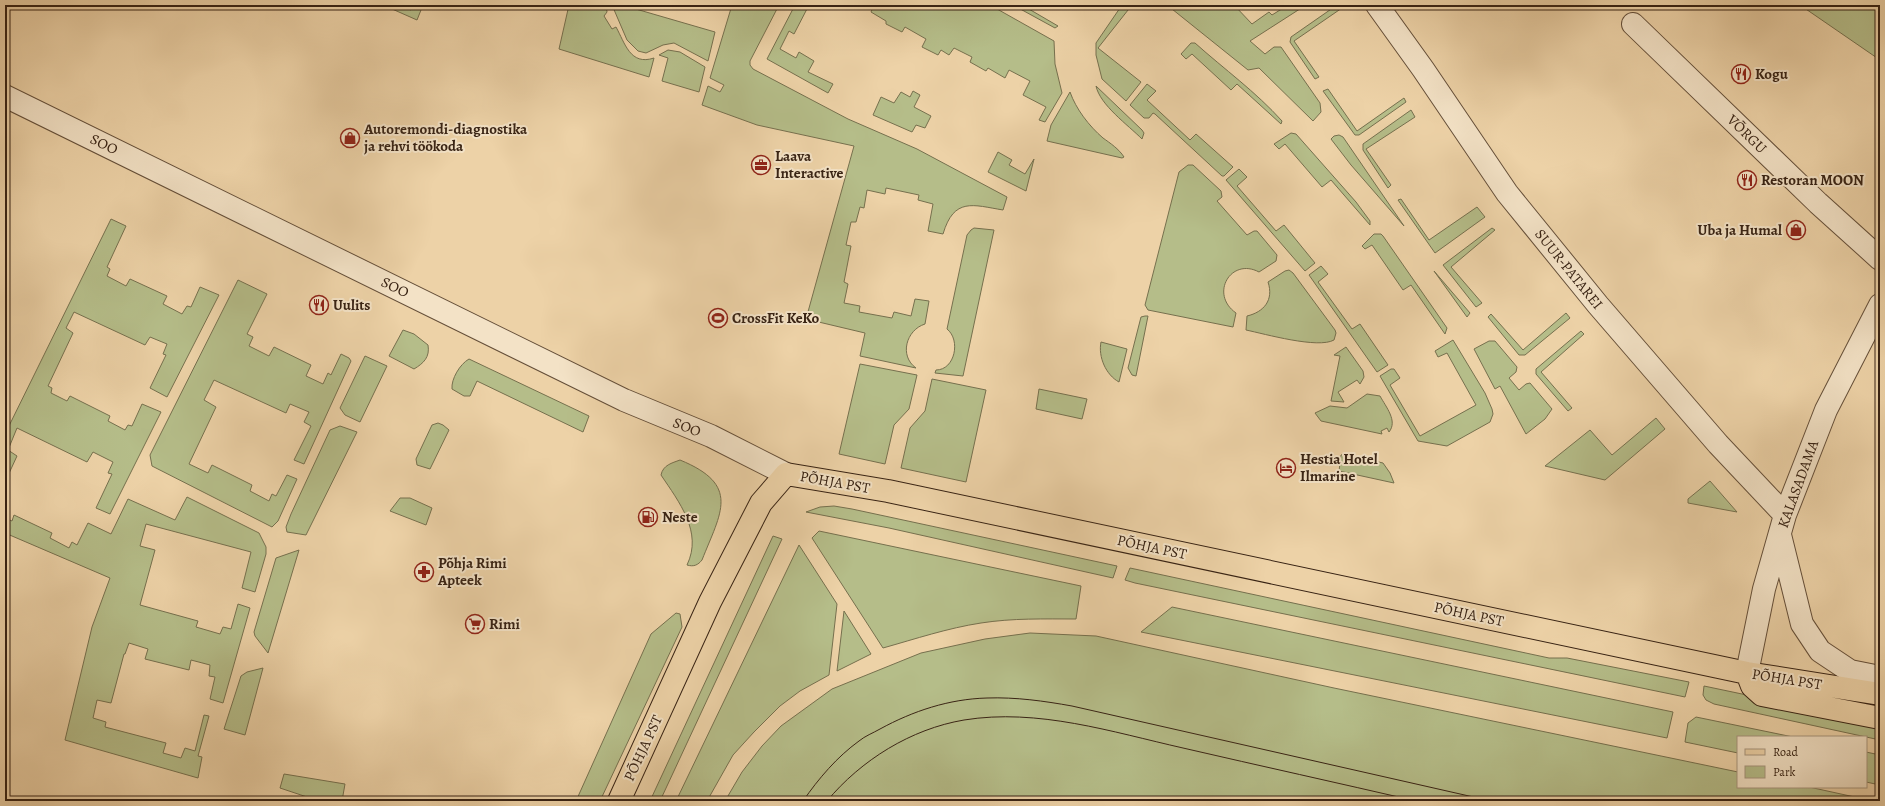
<svg xmlns="http://www.w3.org/2000/svg" width="1885" height="806" viewBox="0 0 1885 806" font-family="Alegreya,serif">
<style>
.green{fill:#b5bd89;stroke:#76704e}
.lines{fill:none;stroke-linecap:round;stroke-linejoin:round}
.minor-casing{stroke:#654f39;stroke-width:24}
.major-casing{stroke:#382314;stroke-width:24}
.minor{stroke:#f3e2c6;stroke-width:22}
.major{stroke:#edd2a7;stroke-width:22}
.tram{stroke:#382314;stroke-width:1}
.labels{text-anchor:middle;stroke-width:4;stroke-linejoin:round;paint-order:stroke}
.poi-label{font-size:15px;font-weight:bold;fill:#382314;stroke:#f3e2c6;text-anchor:start}
.street-label{font-size:15px;fill:#382314;stroke:#f3e2c6}
</style>
<rect width="100%" height="100%" fill="#edd2a7"/>
<filter id="stains"><feTurbulence type="fractalNoise" baseFrequency=".005" numOctaves="4"/><feColorMatrix values="0 0 0 0 .2 0 0 0 0 .09 0 0 0 0 .02 0 0 0 .5 -.17"/></filter>
<radialGradient id="worn" r=".72"><stop offset=".6" stop-color="#630" stop-opacity="0"/><stop offset="1" stop-color="#630" stop-opacity=".3"/></radialGradient>
<path class="green" d="M 383,5 L 397,5 L 411,10 L 414,5 L 423,5 L 417,20 Z
M 569,5 L 606,5 L 607,12 L 604,16 L 612,29 L 616,27 C 625,43 630,66 654,58 L 649,77 L 559,49 Z
M 612,5 L 622,5 L 715,32 L 708,61 L 674,43 L 663,45 L 646,53 L 638,51 L 627,40 Z
M 732,5 L 779,5 L 750,61 L 750,65 L 753,69 L 848,119 L 917,149 L 1007,197 L 1003,210 C 973,205 954,197 943,234 L 928,231 L 933,204 L 918,200 L 919,195 L 886,188 L 885,194 L 867,190 L 864,208 L 860,207 L 856,222 L 851,222 L 846,245 L 851,246 L 844,282 L 848,284 L 844,303 L 860,306 L 859,312 L 892,318 L 894,312 L 911,316 L 915,299 L 929,301 L 925,324 C 906,330 899,356 916,368 L 860,356 L 865,333 L 806,319 L 854,146 L 757,125 L 702,105 L 708,86 L 720,92 L 724,85 L 710,78 Z
M 795,5 L 809,5 L 794,34 L 789,31 L 780,49 L 796,58 L 799,52 L 814,61 L 808,72 L 833,84 L 828,93 L 767,59 Z
M 874,5 L 990,5 L 1054,41 L 1055,64 L 1062,93 L 1045,122 L 1039,120 L 1046,107 L 1023,95 L 1030,81 L 1009,70 L 1005,78 L 988,68 L 986,71 L 970,62 L 972,57 L 954,48 L 949,55 L 941,50 L 938,55 L 922,47 L 926,39 L 905,27 L 902,32 L 886,24 L 886,21 L 871,12 Z
M 1013,5 L 1022,5 L 1058,26 L 1055,28 Z
M 1122,5 L 1132,5 L 1098,48 L 1141,82 L 1126,101 L 1102,79 L 1096,55 L 1096,43 Z
M 1167,5 L 1234,5 L 1252,24 L 1269,12 L 1272,15 L 1288,5 L 1306,5 L 1250,41 L 1265,54 L 1274,47 L 1281,47 L 1320,103 L 1321,112 L 1313,121 L 1259,68 L 1248,70 Z
M 1337,5 L 1342,8 L 1294,41 L 1319,77 L 1315,79 L 1290,42 L 1291,37 Z
M 1800,5 L 1873,5 L 1880,11 L 1880,60 Z
M 1191,43 L 1195,43 C 1224,69 1256,92 1282,121 L 1281,124 L 1237,84 L 1231,90 L 1192,54 L 1186,59 L 1181,54 Z
M 668,50 L 680,52 L 705,67 L 699,92 L 662,81 L 668,58 L 659,55 Z
M 1147,84 L 1156,91 L 1147,100 L 1190,140 L 1196,134 L 1233,167 L 1224,176 L 1222,176 L 1155,114 L 1153,113 L 1149,118 L 1144,118 L 1130,105 Z
M 1096,86 L 1142,130 L 1144,133 L 1142,139 C 1128,125 1100,105 1096,86 Z
M 1328,89 L 1357,131 L 1404,98 L 1406,102 L 1359,135 L 1355,135 L 1323,91 Z
M 913,91 L 920,95 L 914,107 L 931,116 L 925,128 L 916,125 L 912,132 L 873,115 L 881,97 L 894,103 L 901,92 L 910,97 Z
M 1070,92 C 1076,109 1089,126 1103,138 C 1110,143 1119,149 1124,157 L 1122,158 L 1047,141 L 1051,125 Z
M 1411,110 L 1415,117 L 1366,149 L 1391,185 L 1388,188 L 1363,150 L 1363,144 Z
M 1291,133 L 1296,134 L 1356,202 L 1370,221 L 1370,225 L 1331,180 L 1322,187 L 1285,144 L 1279,149 L 1274,144 Z
M 1339,135 L 1343,137 L 1404,226 L 1351,165 L 1331,139 L 1334,136 Z
M 998,152 L 1012,160 L 1009,165 L 1025,174 L 1034,159 L 1026,191 L 988,172 Z
M 1188,165 L 1193,165 L 1221,191 L 1222,197 L 1217,201 L 1247,235 L 1254,231 L 1257,231 L 1277,255 L 1276,261 L 1259,272 C 1231,257 1209,294 1236,313 L 1233,327 L 1148,310 L 1145,305 L 1179,172 Z
M 1239,169 L 1247,177 L 1237,186 L 1276,231 L 1284,225 L 1315,263 L 1305,271 L 1226,180 Z
M 1401,199 L 1429,240 L 1477,207 L 1485,217 L 1435,253 L 1398,200 Z
M 111,219 L 126,226 L 107,267 L 110,269 L 107,276 L 126,286 L 130,279 L 167,296 L 163,304 L 182,314 L 187,306 L 191,307 L 200,287 L 219,295 L 167,397 L 150,388 L 166,355 L 163,354 L 167,344 L 150,337 L 145,345 L 74,312 L 66,328 L 73,333 L 48,386 L 52,388 L 51,393 L 67,401 L 70,396 L 110,416 L 108,421 L 125,430 L 128,425 L 132,426 L 142,404 L 161,412 L 110,514 L 96,508 L 112,474 L 108,473 L 113,462 L 93,452 L 87,462 L 17,428 L 8,450 L 17,456 L 5,482 L 5,434 Z
M 974,228 L 994,230 L 963,376 L 935,373 L 936,370 C 955,370 961,340 947,329 L 967,235 L 971,230 Z
M 1492,228 L 1495,230 L 1451,267 L 1482,303 L 1476,307 L 1443,265 Z
M 1374,234 L 1381,234 L 1383,236 L 1447,328 L 1445,334 L 1411,285 L 1403,290 L 1372,245 L 1365,249 L 1362,246 Z
M 1321,266 L 1328,274 L 1318,282 L 1352,329 L 1360,324 L 1388,365 L 1377,372 L 1309,275 Z
M 1289,270 L 1293,273 L 1335,330 L 1336,333 L 1334,340 C 1318,349 1265,334 1246,330 L 1247,316 C 1264,312 1274,300 1268,282 L 1285,271 Z
M 1434,271 L 1470,313 L 1467,317 Z
M 238,280 L 267,294 L 247,334 L 253,337 L 249,346 L 269,356 L 274,347 L 311,365 L 306,376 L 323,384 L 328,373 L 331,375 L 341,354 L 349,358 L 351,361 L 304,464 L 294,460 L 311,426 L 304,422 L 309,412 L 290,404 L 286,413 L 214,380 L 204,400 L 216,407 L 189,464 L 208,473 L 212,465 L 252,485 L 250,491 L 269,501 L 272,494 L 276,496 L 287,475 L 297,479 L 278,521 L 272,527 L 152,466 L 150,455 Z
M 1566,313 L 1570,318 L 1525,355 L 1519,355 L 1488,317 L 1491,314 L 1523,350 Z
M 1145,316 L 1148,316 L 1136,376 L 1132,375 L 1128,368 L 1141,317 Z
M 403,330 L 414,334 L 428,345 C 430,357 424,363 414,369 L 389,356 Z
M 1581,331 L 1584,334 L 1541,372 L 1572,408 L 1568,411 L 1536,374 L 1536,369 Z
M 1453,340 L 1485,393 L 1492,409 L 1493,414 L 1490,422 L 1447,446 L 1418,441 L 1380,376 L 1391,369 L 1394,369 L 1400,378 L 1390,385 L 1420,436 L 1476,405 L 1447,353 L 1438,357 L 1435,351 Z
M 1489,341 L 1495,341 L 1517,367 L 1516,372 L 1509,378 L 1519,390 L 1526,384 L 1530,383 L 1552,409 L 1545,419 L 1526,434 L 1500,386 L 1495,389 L 1474,349 Z
M 1101,342 L 1127,349 L 1119,382 C 1106,375 1098,357 1101,342 Z
M 1346,347 L 1363,371 L 1364,377 L 1360,384 L 1357,380 L 1338,392 L 1344,402 L 1331,401 L 1340,356 L 1334,355 Z
M 365,356 L 387,366 L 360,422 L 345,415 L 340,408 Z
M 469,359 L 589,416 L 583,432 L 477,381 L 470,396 L 464,396 L 452,389 C 451,379 460,364 469,359 Z
M 860,364 L 917,375 L 909,409 L 894,425 L 885,464 L 839,454 Z
M 932,379 L 986,390 L 966,482 L 901,468 L 910,428 L 925,411 Z
M 1039,389 L 1087,399 L 1082,419 L 1036,409 Z
M 1367,394 L 1380,396 C 1386,407 1398,421 1389,432 L 1387,428 L 1381,431 L 1382,434 L 1321,421 L 1315,413 L 1330,406 L 1347,408 Z
M 1656,418 L 1665,429 L 1605,480 L 1545,466 L 1590,430 L 1612,455 Z
M 438,423 L 443,425 L 449,430 L 430,469 L 417,465 L 416,459 L 432,425 Z
M 340,426 L 357,432 L 306,535 L 287,532 L 286,527 L 291,514 L 330,430 Z
M 1344,454 L 1383,463 L 1390,473 L 1394,483 L 1339,471 L 1341,455 Z
M 680,460 C 741,485 721,512 702,560 C 698,565 694,567 687,565 C 703,532 679,502 661,475 C 663,465 672,463 680,460 Z
M 1710,481 L 1737,512 L 1688,503 L 1688,499 Z
M 187,497 L 259,533 L 266,547 L 266,554 L 255,592 L 242,588 L 251,552 L 146,524 L 140,546 L 155,550 L 140,605 L 198,621 L 196,627 L 220,634 L 223,627 L 231,629 L 238,604 L 250,608 L 223,703 L 210,699 L 215,677 L 209,676 L 210,665 L 191,660 L 189,670 L 145,659 L 148,649 L 129,643 L 125,654 L 124,654 L 111,703 L 97,700 L 93,718 L 106,722 L 105,727 L 166,743 L 163,753 L 181,758 L 185,748 L 195,751 L 204,715 L 209,716 L 198,756 L 202,757 L 198,778 L 65,740 L 92,627 L 110,578 L 5,533 L 5,518 L 12,521 L 14,515 L 52,533 L 50,538 L 69,548 L 72,542 L 77,545 L 88,523 L 111,534 L 128,499 L 175,520 Z
M 400,498 L 410,498 L 432,508 L 426,525 L 390,511 Z
M 834,506 L 852,509 L 1117,566 L 1113,578 L 889,528 L 806,512 L 820,507 Z
M 819,531 L 1081,586 L 1076,619 C 1044,619 1013,618 981,623 C 948,628 915,639 883,648 L 812,538 Z
M 773,536 L 782,539 L 660,801 L 650,801 Z
M 799,545 L 837,604 L 829,675 L 800,691 L 780,706 L 754,732 L 733,755 L 707,801 L 676,801 Z
M 299,550 L 268,653 L 255,636 L 254,632 L 276,558 Z
M 1130,568 L 1549,658 L 1567,658 L 1689,682 L 1685,697 L 1135,583 L 1125,580 Z
M 1172,607 L 1673,712 L 1667,738 L 1141,632 Z
M 844,611 L 871,654 L 837,671 Z
M 676,613 L 680,614 L 682,627 L 600,801 L 576,801 L 651,634 Z
M 1030,633 L 1096,636 L 1334,688 L 1738,772 L 1738,787 L 1809,787 L 1873,801 L 725,801 L 742,772 L 762,746 L 781,726 L 832,689 L 921,653 L 985,639 Z
M 263,668 L 245,735 L 224,729 L 241,676 L 247,672 Z
M 1704,686 L 1880,723 L 1880,740 L 1714,704 L 1706,700 L 1703,695 Z
M 1696,717 L 1793,737 L 1738,737 L 1738,753 L 1685,742 L 1688,723 Z
M 1866,752 L 1880,755 L 1880,785 L 1866,782 Z
M 284,774 L 345,784 L 342,801 L 319,801 L 280,788 Z"/>
<g class="lines">
<g class="minor-casing">
<path id="minor" d="M 1377,5 L 1423,69 L 1507,193 L 1598,305 L 1718,444 L 1785,515
M 1633,24 L 1818,203 L 1880,259
M 5,96 L 624,400 L 711,436 L 786,474
M 1780,535 L 1802,624 L 1820,651 L 1850,671 L 1880,677
M 1747,673 L 1764,589 L 1785,515 L 1826,410 L 1880,305"/>
</g>
<g class="major-casing">
<path id="major" d="M 1747,673 L 1752,686 L 1762,695 L 1880,718
M 619,801 L 710,602 L 761,503 L 786,474 L 888,491 L 1747,673 L 1880,694"/>
</g>
<use href="#minor" class="minor"/>
<use href="#major" class="major"/>
<path class="tram" d="M 803,801 C 819,778 837,757 859,741 C 865,736 873,733 880,729 C 913,711 949,699 987,698 C 1016,697 1044,701 1072,706 L 1491,801
M 827,801 C 861,760 911,729 964,720 C 1038,708 1112,732 1183,748 C 1261,766 1338,783 1416,801"/>
</g>
<defs>
<g id="restaurant-ring" transform="scale(1)"><circle r="9.5" fill="#f3e2c6" stroke="#8f2418" stroke-width="1.5"/><path d="M-5-6h1v4h1v-4h1v4h1v-4h1v5L-1.5 .5V6h-2V.5L-5-1ZM5-6V6H3V1.5H1.5Q1.5-4 5-6Z" fill="#8f2418"/></g>
<g id="shop-ring" transform="scale(1)"><circle r="9.5" fill="#f3e2c6" stroke="#8f2418" stroke-width="1.5"/><path d="M-5-2.5h2.3a2.7 3.5 0 0 1 5.4 0H5L5.5 6h-11ZM-1.5-2.5h3a1.5 2.3 0 0 0-3 0Z" fill="#8f2418"/></g>
<g id="office-ring" transform="scale(1)"><circle r="9.5" fill="#f3e2c6" stroke="#8f2418" stroke-width="1.5"/><path d="M-6-3h4V-5.5h4V-3h4V5H-6ZM-1-4.5V-3h2v-1.5ZM-6 0V1H6V0Z" fill="#8f2418"/></g>
<g id="stadium-ring" transform="scale(1)"><circle r="9.5" fill="#f3e2c6" stroke="#8f2418" stroke-width="1.5"/><path d="M0-5a6.5 5 0 1 0 0 10a6.5 5 0 1 0 0-10ZM-3.5-1.8h7v3.6h-7Z" fill="#8f2418"/></g>
<g id="hotel-ring" transform="scale(1)"><circle r="9.5" fill="#f3e2c6" stroke="#8f2418" stroke-width="1.5"/><path d="M-6-4.5h1.5V1H6V5H4.5V3h-9V5H-6ZM-4 0a1.8 1.8 0 1 1 3.6 0ZM.5 0V-2.5h3Q6-2.5 6 0Z" fill="#8f2418"/></g>
<g id="fuel-ring" transform="scale(1)"><circle r="9.5" fill="#f3e2c6" stroke="#8f2418" stroke-width="1.5"/><path d="M-5.5-6h7V0h2V4h1.3V-2.5L3-4.5l.8-.8L6-3V5H2.5V1h-1V6h-7ZM-4.2-4.7v3.2H.2V-4.7Z" fill="#8f2418"/></g>
<g id="pharmacy-ring" transform="scale(1)"><circle r="9.5" fill="#f3e2c6" stroke="#8f2418" stroke-width="1.5"/><path d="M-2-6h4v4h4v4h-4v4h-4v-4h-4v-4h4Z" fill="#8f2418"/></g>
<g id="supermarket-ring" transform="scale(1)"><circle r="9.5" fill="#f3e2c6" stroke="#8f2418" stroke-width="1.5"/><path d="M-6-5.5h2.5l.6 2H6L4.5 2H-2.5L-4.4-4H-6ZM-1.5 3.2a1.3 1.3 0 1 0 .1 0ZM3 3.2a1.3 1.3 0 1 0 .1 0Z" fill="#8f2418"/></g>
</defs>
<g fill-rule="evenodd">
<use href="#restaurant-ring" x="1741" y="74"/>
<use href="#shop-ring" x="350" y="138"/>
<use href="#office-ring" x="761" y="165"/>
<use href="#restaurant-ring" x="1747" y="180"/>
<use href="#shop-ring" x="1796" y="230"/>
<use href="#restaurant-ring" x="319" y="305"/>
<use href="#stadium-ring" x="718" y="318"/>
<use href="#hotel-ring" x="1286" y="468"/>
<use href="#fuel-ring" x="648" y="517"/>
<use href="#pharmacy-ring" x="424" y="572"/>
<use href="#supermarket-ring" x="475" y="624"/>
</g>
<g class="labels">
<g class="poi-label">
<text x="1755" y="79">Kogu</text>
<text x="364" y="134">Autoremondi-diagnostika<tspan x="364" dy="17">ja rehvi töökoda</tspan></text>
<text x="775" y="161">Laava<tspan x="775" dy="17">Interactive</tspan></text>
<text x="1761" y="185">Restoran MOON</text>
<text x="1782" y="235" text-anchor="end">Uba ja Humal</text>
<text x="333" y="310">Uulits</text>
<text x="732" y="323">CrossFit KeKo</text>
<text x="1300" y="464">Hestia Hotel<tspan x="1300" dy="17">Ilmarine</tspan></text>
<text x="662" y="522">Neste</text>
<text x="438" y="568">Põhja Rimi<tspan x="438" dy="17">Apteek</tspan></text>
<text x="489" y="629">Rimi</text>
</g>
<g class="street-label">
<text transform="translate(1747 134) rotate(44)" y="5">VÕRGU</text>
<text transform="translate(104 144) rotate(26)" y="5">SOO</text>
<text transform="translate(1569 269) rotate(51)" y="5">SUUR-PATAREI</text>
<text transform="translate(395 287) rotate(26)" y="5">SOO</text>
<text transform="translate(687 427) rotate(22)" y="5">SOO</text>
<text transform="translate(835 482) rotate(10)" y="5">PÕHJA PST</text>
<text transform="translate(1798 484) rotate(-70)" y="5">KALASADAMA</text>
<text transform="translate(1152 547) rotate(12)" y="5">PÕHJA PST</text>
<text transform="translate(1469 614) rotate(12)" y="5">PÕHJA PST</text>
<text transform="translate(1787 679) rotate(9)" y="5">PÕHJA PST</text>
<text transform="translate(643 748) rotate(-65)" y="5">PÕHJA PST</text>
</g>
</g>
<rect width="1885" height="806" fill="none" stroke="#edd2a7" stroke-width="20"/>
<rect x="6" y="6" width="1873" height="794" fill="none" stroke="#382314" stroke-width="2"/>
<rect x="10" y="10" width="1865" height="786" fill="none" stroke="#382314"/>
<rect x="1737" y="736" width="130" height="52" fill="#f3e2c6" stroke="#a8967f"/>
<rect x="1745" y="749" width="20" height="6" fill="#edd2a7" stroke="#a8967f"/>
<text x="1773" y="756" font-size="12" fill="#382314">Road</text>
<rect x="1745" y="766" width="20" height="12" fill="#b5bd89" stroke="#a8967f"/>
<text x="1773" y="776" font-size="12" fill="#382314">Park</text>
<rect width="100%" height="100%" filter="url(#stains)"/>
<rect width="100%" height="100%" fill="url(#worn)"/>
</svg>
